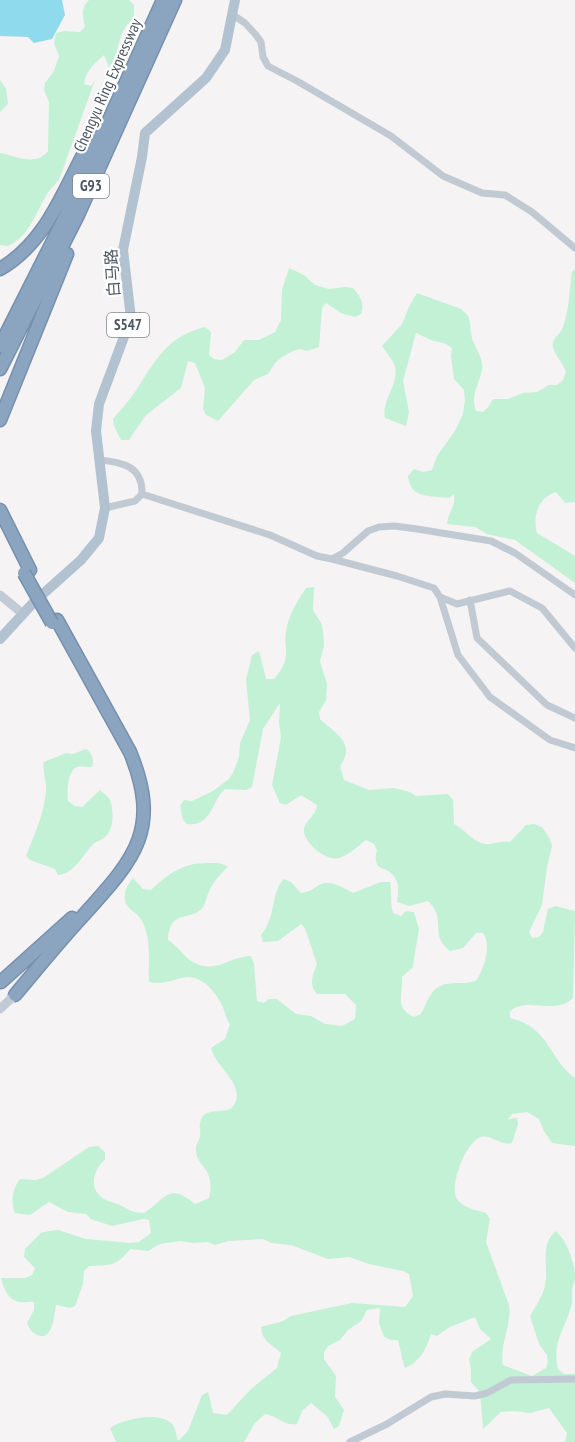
<svg xmlns="http://www.w3.org/2000/svg" width="575" height="1442" viewBox="0 0 575 1442" font-family="'PT Sans Narrow','Noto Sans SC',sans-serif">
<style>
.green{fill:#c3f1d5}
.water{fill:#90daee}
.lines{fill:none;stroke-linecap:round;stroke-linejoin:round}
.highway-casing{stroke:#7690ad;stroke-width:15}
.street{stroke:#c1cad2;stroke-width:7}
.secondary{stroke:#c1cbd6;stroke-width:9}
.primary{stroke:#b3c2d1;stroke-width:10}
.highway{stroke:#8ba5c1;stroke-width:12}
.highway-bridge-casing{stroke:#7690ad;stroke-width:15;stroke-linecap:butt}
.highway-bridge{stroke:#8ba5c1;stroke-width:12}
.labels{text-anchor:middle;stroke-width:4.5;stroke-linejoin:round;paint-order:stroke}
.shield{fill:#fff;stroke:#808990;stroke-width:1.5}
.shield-label{font-size:15px;font-weight:bold;fill:#4a5661}
.street-label{font-size:16px;fill:#4a5661;stroke:#fff}
</style>
<rect width="100%" height="100%" fill="#f5f3f3"/>
<path class="green" d="M 89,0 L 129,0 L 134,5 L 134,18 C 115,33 122,51 109,67 L 104,55 C 95,63 85,72 84,84 L 91,86 L 95,80 L 59,180 C 56,184 52,187 49,191 C 36,210 31,236 8,246 L 0,245 L 0,153 C 17,156 35,167 48,151 L 49,102 L 44,90 L 45,83 L 54,71 L 59,56 L 54,43 L 56,33 L 64,31 L 80,32 L 85,27 C 83,16 80,9 89,0 Z
M 0,80 L 6,89 L 8,104 L 0,112 Z
M 289,268 L 304,275 L 315,285 L 329,289 L 345,287 L 353,288 C 360,296 365,303 361,314 L 355,317 L 341,313 L 326,303 L 322,308 L 319,347 L 307,351 L 300,349 L 293,351 L 282,357 L 276,362 L 268,374 L 254,380 L 218,421 L 206,415 L 203,409 L 205,388 L 195,363 L 188,361 L 181,388 L 146,415 L 129,440 L 121,440 L 114,426 L 113,419 C 121,409 130,400 137,389 C 157,358 167,337 205,327 L 211,332 L 209,355 L 214,359 L 222,360 L 235,352 L 244,340 L 259,340 L 275,332 L 281,320 L 282,290 Z
M 575,270 L 575,502 L 565,503 L 556,492 C 539,497 532,516 537,533 L 575,556 L 575,583 L 515,540 L 487,534 L 475,527 L 447,524 C 448,512 456,507 454,494 L 449,498 C 430,495 411,500 408,476 L 414,469 L 423,472 L 432,470 L 437,456 L 455,431 L 463,414 L 465,400 L 464,390 L 454,379 L 451,357 L 452,348 L 446,344 L 431,340 L 416,333 L 403,381 L 409,412 L 406,426 L 385,418 C 381,400 399,386 395,367 C 393,360 386,352 382,346 L 402,324 L 409,307 L 417,293 L 461,309 C 464,312 465,312 468,316 C 471,322 470,328 471,334 C 473,347 484,356 482,370 C 479,384 470,396 476,411 L 483,412 L 489,406 L 493,399 L 508,399 L 523,393 L 537,392 L 549,385 L 557,385 L 563,380 L 566,372 C 563,363 555,356 553,347 C 551,339 561,334 563,327 C 570,307 569,291 572,271 Z
M 314,587 L 313,610 L 321,623 L 323,631 L 324,646 L 320,661 L 327,684 L 326,700 L 319,712 L 320,719 C 334,733 357,742 340,766 L 344,780 L 369,790 L 394,788 L 410,792 L 416,796 L 448,794 L 453,800 L 454,824 C 465,829 472,842 485,844 C 493,845 501,840 510,842 L 526,825 L 534,824 L 542,827 L 550,839 L 552,846 L 547,867 L 542,905 L 529,932 L 532,938 L 539,937 L 543,932 L 548,909 L 555,906 L 575,911 L 573,998 C 555,1016 528,996 510,1011 L 510,1018 C 550,1027 549,1060 575,1078 L 575,1146 L 552,1143 L 544,1131 L 539,1119 L 527,1112 L 512,1114 L 508,1119 L 517,1118 L 518,1124 L 512,1143 C 501,1146 490,1134 481,1137 C 465,1142 449,1187 457,1199 C 463,1208 476,1210 486,1213 L 490,1219 L 486,1242 L 509,1305 C 512,1326 499,1345 503,1365 L 532,1376 L 546,1368 L 548,1362 L 547,1355 L 539,1344 L 530,1316 C 535,1307 543,1296 545,1286 C 549,1268 539,1244 556,1231 C 567,1241 575,1263 575,1278 C 574,1283 572,1287 572,1292 C 572,1298 573,1304 570,1310 C 563,1333 552,1342 558,1369 L 564,1374 L 575,1374 L 575,1442 L 565,1442 L 567,1433 L 549,1408 L 530,1413 L 515,1411 L 501,1412 L 483,1429 L 480,1392 L 471,1382 L 471,1368 L 469,1360 L 472,1352 L 491,1339 L 480,1329 L 475,1317 L 450,1327 L 437,1336 L 431,1334 C 427,1348 419,1363 405,1368 C 401,1358 401,1350 398,1340 L 391,1340 L 384,1337 L 379,1323 L 380,1308 L 367,1310 L 361,1321 L 348,1330 L 340,1340 L 328,1346 L 324,1352 L 324,1359 L 336,1376 L 335,1397 L 344,1410 L 339,1426 L 334,1429 L 327,1416 L 311,1403 L 302,1411 L 297,1424 C 284,1426 277,1416 265,1414 L 255,1423 L 244,1442 L 116,1442 L 110,1428 C 122,1419 159,1411 171,1423 C 176,1427 176,1435 178,1441 L 188,1431 L 202,1395 L 208,1392 L 213,1413 L 227,1415 L 251,1389 L 277,1368 L 281,1353 C 272,1344 262,1342 261,1327 L 283,1321 L 291,1316 L 352,1303 L 405,1307 L 413,1296 L 409,1274 L 403,1271 L 369,1264 L 349,1257 L 328,1259 L 291,1245 L 271,1243 L 263,1239 L 228,1241 L 215,1245 L 208,1242 L 193,1243 L 180,1241 L 160,1244 L 148,1251 L 130,1249 C 116,1267 110,1265 89,1266 L 84,1271 L 83,1284 L 75,1306 L 70,1308 L 56,1305 C 54,1315 53,1342 37,1335 C 31,1332 29,1328 27,1323 L 34,1310 L 34,1302 C 28,1301 25,1303 19,1302 C 8,1300 3,1287 1,1278 L 25,1278 L 32,1275 L 35,1268 L 24,1257 L 25,1249 L 41,1233 L 49,1231 L 58,1230 L 86,1239 L 130,1243 L 139,1242 L 151,1233 L 149,1220 L 143,1219 L 112,1226 L 91,1219 L 86,1214 L 68,1212 L 49,1202 L 30,1215 L 15,1213 C 10,1202 13,1188 20,1179 L 35,1180 L 43,1178 L 89,1147 L 98,1146 L 105,1152 L 105,1159 C 93,1171 88,1189 104,1199 C 109,1202 116,1203 122,1206 C 130,1210 133,1213 144,1213 C 167,1198 168,1182 195,1204 L 209,1198 C 216,1167 196,1167 196,1150 C 195,1146 199,1141 200,1137 C 201,1132 199,1127 200,1123 C 204,1102 230,1120 236,1101 C 242,1082 215,1066 211,1048 L 225,1039 L 230,1024 C 225,1017 225,1010 221,1003 C 213,988 198,973 181,978 C 170,981 160,985 149,982 C 148,962 152,940 142,921 C 138,912 125,909 125,899 C 124,891 128,884 133,878 L 143,889 L 151,890 C 169,873 184,862 210,863 C 218,863 223,863 228,867 C 220,874 212,883 208,894 C 206,898 206,903 203,907 C 191,923 170,907 168,940 C 179,947 184,957 193,962 C 216,975 229,956 251,956 L 254,964 L 257,1001 L 264,1003 L 269,999 L 277,999 L 296,1014 L 311,1016 L 325,1024 L 342,1026 L 355,1019 L 356,1005 L 345,994 L 317,994 C 308,985 313,974 317,964 L 305,928 L 301,924 L 278,941 L 263,942 L 261,935 C 277,916 270,893 284,879 L 291,882 L 301,893 C 309,892 313,889 319,885 C 331,879 343,888 353,893 L 381,882 L 390,882 C 392,893 390,903 393,913 L 401,916 L 406,911 L 414,912 L 419,929 L 414,959 L 413,967 L 402,977 C 403,995 394,1008 414,1017 L 421,1014 C 425,1007 427,999 432,993 C 443,978 461,986 476,981 C 484,969 492,946 483,933 L 476,933 L 463,948 L 450,951 C 428,934 448,920 428,901 L 409,906 L 397,902 C 398,894 400,885 395,878 C 388,864 371,874 377,850 L 374,844 L 366,840 C 358,846 349,855 339,858 C 327,862 302,842 304,829 C 306,819 316,816 317,805 L 301,795 L 286,805 L 280,803 L 272,785 L 281,738 L 279,723 L 280,703 L 263,729 L 252,787 L 246,790 L 225,789 C 211,802 212,827 187,824 L 183,820 L 180,806 L 184,800 L 192,801 L 213,791 L 229,779 L 233,773 L 239,757 L 240,743 L 250,720 L 246,680 L 252,655 L 259,651 L 266,679 L 274,679 C 295,654 281,651 287,626 C 290,613 299,598 306,588 Z
M 86,749 C 93,754 94,759 92,767 C 87,767 81,766 77,767 C 67,771 67,792 68,801 L 75,806 L 82,807 L 100,790 C 103,793 108,796 110,800 C 114,810 114,830 105,837 C 102,840 97,841 93,844 C 83,855 74,874 58,875 L 55,869 L 30,860 L 26,856 C 34,835 44,815 46,791 C 47,781 42,772 44,762 L 66,753 L 73,754 Z"/>
<path class="water" d="M 0,0 L 62,0 L 65,15 L 52,39 L 34,43 L 28,37 L 0,36 Z"/>
<g class="lines">
<g class="highway-casing">
<path id="highway" d="M 0,269 C 52,239 67,178 97,130
M 0,346 L 68,211 L 163,0
M 0,369 L 78,215 L 175,0
M 0,420 L 67,254
M 0,510 L 30,570
M 1,982 L 72,918
M 15,995 C 37,969 58,943 81,918 C 132,861 163,832 130,752 L 57,620"/>
</g>
<path class="street" d="M 233,15 L 245,23 L 256,35 L 261,42 L 263,57 L 268,66 L 297,81 L 391,136 L 443,176 L 482,193 L 505,195 L 532,212 L 575,248
M 99,460 C 122,462 143,466 142,494 L 135,501 L 105,508
M 142,494 L 270,535 L 317,556 L 332,559 L 343,553 L 368,531 L 379,527 L 394,526 L 417,529 L 491,541 L 515,553 L 575,595
M 332,559 L 397,576 L 434,588 L 440,597 L 458,655 L 490,697 L 550,740 L 575,748
M 440,597 L 457,604 L 510,591 L 542,608 L 575,648
M 470,600 L 477,638 L 547,705 L 575,718
M 350,1442 L 387,1424 L 431,1397 L 445,1394 L 475,1396 L 487,1393 L 511,1380 L 575,1379"/>
<path class="secondary" d="M 0,595 L 23,614
M 0,1009 L 15,995"/>
<path class="primary" d="M 0,639 L 34,602 L 81,560 L 99,538 L 105,508 L 96,431 L 99,404 L 131,318 L 123,250 L 142,157 L 145,133 L 206,78 L 225,50 L 235,0"/>
<use href="#highway" class="highway"/>
<g class="highway-bridge-casing">
<path id="highway-bridge" d="M 24,573 L 52,623"/>
</g>
<use href="#highway-bridge" class="highway-bridge"/>
</g>
<g class="labels">
<g class="shield">
<rect x="73" y="174" width="36" height="24" rx="4.5"/>
<rect x="107" y="313" width="42" height="24" rx="4.5"/>
</g>
<g class="shield-label">
<text x="91" y="191">G93</text>
<text x="128" y="330">S547</text>
</g>
<g class="street-label">
<text transform="translate(107 85) rotate(-66)" y="6">Chengyu Ring Expressway</text>
<text transform="translate(112 273) rotate(-94)" y="6">白马路</text>
</g>
</g>
</svg>
